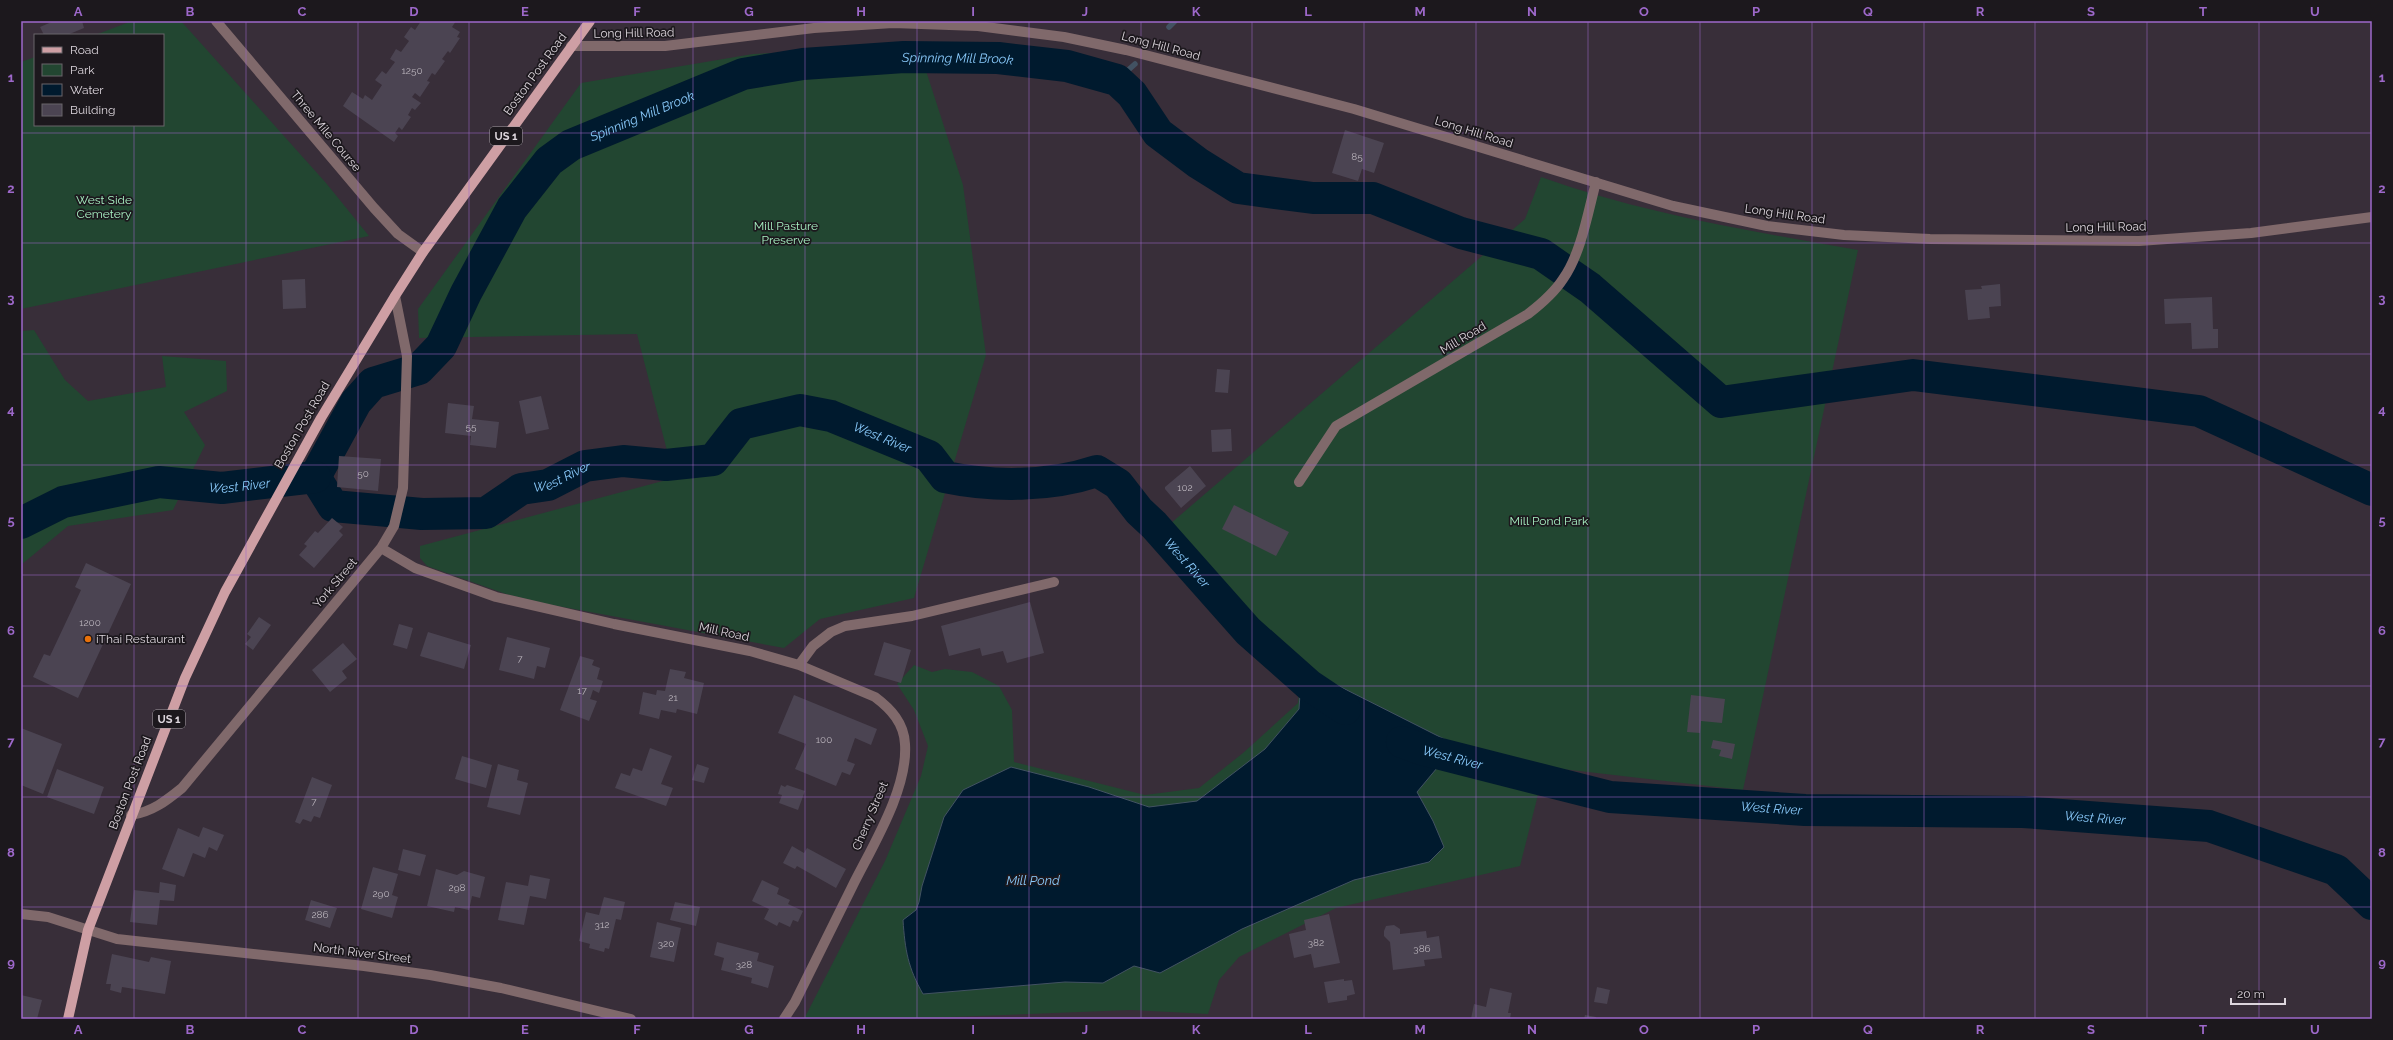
<svg xmlns="http://www.w3.org/2000/svg" width="2393" height="1040" viewBox="0 0 2393 1040" font-family="Raleway,sans-serif">
<style>
.green{fill:#224631}
.water{fill:#001a2e;stroke:#425262}
.lines{fill:none;stroke-linecap:round;stroke-linejoin:round}
.stream{stroke:#425262;stroke-width:5.5}
.river{stroke:#001a2e;stroke-width:32}
.building{fill:#4b4452}
.minor{stroke:#80696b;stroke-width:10}
.major{stroke:#ce9fa4;stroke-width:10}
.grid{fill:none;stroke:#9d68ca;stroke-width:1;stroke-opacity:0.55}
.food-dot{fill:#e8710a;stroke:#1c181d;stroke-width:1.5}
.labels{text-anchor:middle;stroke-width:3.5;stroke-linejoin:round;paint-order:stroke}
.number-label{font-size:10px;fill:#b8b2ba}
.shield{fill:#1c181d;stroke:#a39da3;stroke-width:1}
.shield-label{font-size:11px;font-weight:bold;fill:#ddd6dd}
.street-label{font-size:12px;fill:#ddd6dd;stroke:#1c181d}
.park-label{font-size:12px;fill:#a8f1c3;stroke:#1c181d}
.poi-label{font-size:12px;fill:#ddd6dd;stroke:#1c181d;text-anchor:start}
.water-label{font-size:13px;font-style:italic;fill:#88c9fa;stroke:#1c181d}
.neatline{fill:none;stroke:#9d68ca;stroke-width:1.5}
.grid-label{font-size:13px;text-anchor:middle;font-weight:bold;fill:#9d68ca}
</style>
<rect width="100%" height="100%" fill="#382e39"/>
<path class="green" d="M 132,21 L 181,21 L 326,183 L 369,236 L 21,309 L 21,62 L 35,57 L 35,125 L 163,125 L 163,35 L 95,35 Z
M 918,46 L 963,185 L 986,355 L 914,598 L 820,619 L 784,648 L 547,604 L 506,594 L 427,566 L 420,558 L 420,546 L 674,478 L 637,334 L 419,338 L 418,309 L 581,83 L 753,54 Z
M 1541,177 C 1644,214 1751,231 1858,250 L 1743,790 L 1545,767 L 1520,866 L 1336,908 L 1239,957 L 1219,980 L 1208,1014 L 1131,1010 L 899,1019 L 804,1019 L 885,861 L 921,776 L 928,746 L 914,710 L 897,684 L 914,665 L 932,672 L 945,669 L 972,672 L 999,686 L 1012,710 L 1014,762 L 1145,795 L 1199,788 L 1243,753 L 1298,703 L 1300,681 L 1254,643 L 1156,536 L 1525,219 Z
M 34,330 L 65,380 L 88,401 L 166,387 L 162,356 L 226,361 L 227,391 L 184,412 L 205,445 L 173,510 L 68,526 L 21,565 L 21,331 Z"/>
<path class="water" d="M 1319,676 L 1446,740 L 1442,762 L 1417,792 L 1433,821 L 1444,847 L 1429,862 L 1354,880 L 1242,929 L 1160,973 L 1134,966 L 1103,983 L 1065,982 L 923,994 C 908,968 905,950 903,920 L 916,910 L 919,902 L 922,886 L 944,817 L 963,790 L 1011,767 L 1089,787 L 1149,807 L 1197,801 L 1265,749 L 1299,709 L 1300,694 Z"/>
<g class="lines">
<path class="stream" d="M 1169,27 L 1175,21
M 1117,80 L 1135,64"/>
<g class="river">
<path id="s1" d="M 315,477 L 356,402 L 373,383 L 419,369 L 441,346 L 466,293 L 512,208 L 549,161 L 571,145 L 743,74 L 803,64 L 904,57 L 998,58 L 1067,66 L 1117,80 L 1132,94 L 1158,133 L 1198,163 L 1238,188 L 1313,198 L 1373,198 L 1461,233 L 1541,254 L 1590,288 L 1721,402 L 1913,375 L 2199,411 L 2372,490"/>
<path id="s2" d="M 315,477 L 333,506 L 422,514 L 486,513 L 521,489 L 548,485 L 585,466 L 623,461 L 666,465 L 713,460 L 741,424 L 800,410 L 831,416 L 929,456 L 945,477 C 993,487 1049,487 1097,471 L 1118,484 L 1139,511 L 1154,525 L 1248,631 L 1309,685 L 1345,709"/>
<path id="s3" d="M 21,523 L 63,502 L 159,482 L 222,488 L 315,477"/>
<path id="s4" d="M 1402,742 L 1421,749 L 1610,797 L 1805,810 L 2023,812 L 2209,826 L 2336,870 L 2372,904"/>
</g>
</g>
<path class="building" d="M 54,21 L 82,21 L 84,28 L 67,35 L 44,35 L 40,27 Z
M 421,21 L 456,21 L 452,27 L 460,32 L 457,37 L 460,38 L 450,53 L 448,51 L 442,59 L 445,61 L 435,75 L 432,73 L 427,81 L 430,82 L 420,97 L 415,93 L 412,97 L 421,103 L 415,110 L 412,108 L 408,115 L 411,117 L 402,130 L 399,127 L 395,133 L 398,136 L 394,142 L 343,106 L 352,92 L 363,99 L 365,95 L 372,100 L 382,85 L 375,80 L 382,71 L 386,74 L 395,62 L 390,59 L 396,49 L 401,52 L 409,41 L 404,37 L 411,27 L 415,30 Z
M 1345,130 L 1384,143 L 1374,173 L 1362,169 L 1358,181 L 1332,173 Z
M 305,279 L 306,308 L 283,309 L 282,280 Z
M 2000,284 L 2001,306 L 1989,307 L 1990,318 L 1968,320 L 1965,290 L 1982,289 L 1981,286 Z
M 2212,297 L 2213,329 L 2218,329 L 2218,348 L 2192,349 L 2191,323 L 2165,324 L 2164,299 Z
M 1217,369 L 1230,370 L 1228,393 L 1215,392 Z
M 541,396 L 549,429 L 526,434 L 519,401 Z
M 448,403 L 474,406 L 472,419 L 499,422 L 496,448 L 470,445 L 471,436 L 445,433 Z
M 1231,429 L 1232,451 L 1212,452 L 1211,430 Z
M 339,456 L 381,459 L 378,491 L 337,487 Z
M 1190,466 L 1206,486 L 1181,508 L 1165,489 L 1165,487 Z
M 1234,505 L 1289,532 L 1276,556 L 1222,529 Z
M 332,518 L 343,527 L 339,531 L 343,535 L 314,568 L 299,555 L 307,546 L 304,544 L 315,531 L 318,533 Z
M 86,563 L 131,584 L 78,698 L 33,677 L 44,654 L 50,656 L 81,590 L 75,587 Z
M 1030,602 L 1044,653 L 1007,663 L 1003,651 L 982,656 L 980,648 L 949,656 L 941,626 Z
M 259,617 L 271,625 L 253,650 L 245,644 L 251,637 L 247,634 Z
M 399,624 L 413,628 L 407,649 L 393,645 Z
M 428,632 L 471,645 L 464,669 L 420,656 Z
M 507,637 L 550,648 L 545,668 L 537,666 L 534,679 L 499,670 Z
M 884,642 L 911,650 L 901,683 L 874,675 Z
M 343,643 L 357,659 L 342,671 L 347,678 L 330,692 L 312,670 Z
M 580,656 L 594,660 L 592,665 L 600,668 L 597,679 L 603,681 L 599,693 L 593,690 L 590,699 L 597,701 L 589,721 L 560,710 Z
M 670,669 L 686,672 L 684,678 L 704,683 L 697,714 L 677,709 L 676,713 L 661,710 L 659,719 L 639,714 L 643,692 L 656,695 L 657,690 L 665,691 Z
M 794,695 L 877,729 L 871,745 L 855,738 L 847,761 L 855,764 L 850,775 L 842,772 L 836,786 L 795,769 L 806,744 L 778,733 Z
M 1691,695 L 1725,699 L 1722,723 L 1701,721 L 1700,733 L 1687,732 Z
M 21,728 L 62,744 L 43,794 L 21,785 Z
M 1713,740 L 1735,744 L 1732,759 L 1719,756 L 1721,750 L 1711,748 Z
M 650,748 L 672,756 L 661,784 L 673,788 L 666,806 L 615,788 L 621,773 L 630,776 L 633,768 L 642,771 Z
M 462,756 L 492,765 L 486,788 L 455,779 Z
M 498,764 L 519,770 L 517,780 L 528,783 L 520,815 L 487,807 Z
M 697,764 L 709,768 L 704,783 L 692,780 Z
M 57,769 L 104,787 L 94,814 L 47,797 Z
M 312,777 L 332,785 L 320,818 L 314,816 L 311,822 L 303,819 L 300,824 L 295,822 Z
M 781,785 L 785,787 L 787,785 L 805,791 L 798,810 L 779,803 L 782,795 L 778,794 Z
M 203,827 L 224,835 L 217,851 L 209,847 L 205,858 L 193,853 L 184,877 L 162,869 L 178,828 L 199,837 Z
M 792,846 L 804,853 L 807,848 L 846,869 L 836,888 L 797,866 L 795,869 L 783,863 Z
M 403,849 L 426,855 L 420,876 L 398,870 Z
M 373,867 L 398,874 L 392,895 L 398,897 L 392,918 L 361,909 Z
M 436,869 L 457,875 L 464,871 L 485,877 L 480,898 L 472,896 L 469,910 L 455,907 L 454,912 L 427,906 Z
M 530,875 L 550,879 L 546,899 L 530,896 L 524,925 L 498,920 L 506,882 L 528,886 Z
M 762,880 L 779,888 L 777,894 L 790,900 L 788,904 L 803,911 L 798,922 L 793,920 L 790,927 L 779,922 L 777,926 L 764,919 L 769,909 L 752,901 Z
M 160,882 L 176,885 L 174,901 L 160,900 L 157,925 L 130,922 L 134,890 L 159,893 Z
M 604,897 L 625,902 L 621,920 L 616,919 L 609,949 L 605,948 L 604,952 L 589,948 L 590,944 L 579,941 L 586,912 L 599,915 Z
M 311,900 L 337,908 L 330,928 L 305,920 Z
M 675,902 L 700,907 L 696,926 L 670,920 Z
M 1329,914 L 1340,963 L 1314,968 L 1311,954 L 1294,958 L 1289,934 L 1306,930 L 1304,920 Z
M 657,922 L 681,928 L 674,962 L 650,957 Z
M 1394,925 L 1400,929 L 1400,934 L 1426,931 L 1427,938 L 1439,936 L 1442,958 L 1424,960 L 1425,966 L 1393,970 L 1390,942 L 1384,936 L 1384,931 L 1386,926 Z
M 717,942 L 759,953 L 757,961 L 774,966 L 768,988 L 751,983 L 752,978 L 721,970 L 724,958 L 714,955 Z
M 112,954 L 149,962 L 151,957 L 171,961 L 165,994 L 122,987 L 121,993 L 110,990 L 111,984 L 106,984 Z
M 1344,979 L 1344,981 L 1352,980 L 1355,994 L 1347,996 L 1347,1000 L 1328,1003 L 1324,982 Z
M 1597,987 L 1610,990 L 1607,1004 L 1594,1002 Z
M 1490,988 L 1512,993 L 1508,1013 L 1511,1013 L 1510,1019 L 1471,1019 L 1474,1004 L 1486,1007 Z
M 21,995 L 42,1000 L 37,1019 L 21,1019 Z
M 1585,1015 L 1596,1017 L 1596,1019 L 1584,1019 Z"/>
<g class="lines">
<path class="minor" d="M 216,21 L 374,208 L 398,234 L 423,252
M 571,46 L 665,46 L 814,28 L 893,23 L 978,26 L 1064,37 L 1126,50 L 1354,109 L 1673,206 L 1767,226 L 1844,235 L 1930,239 L 2139,241 L 2251,233 L 2372,217
M 1299,482 L 1336,426 L 1528,314 C 1541,304 1554,293 1563,279 C 1581,254 1588,212 1596,182
M 381,548 L 415,568 L 496,597 L 614,624 L 750,651 L 799,665 L 813,646 L 831,632 L 845,626 L 912,616 L 1054,582
M 131,815 C 152,812 166,801 182,788 L 381,548 L 394,526 L 403,488 L 407,356 L 395,296
M 21,914 L 48,917 L 117,939 L 364,966 L 430,975 L 501,988 L 631,1019
M 784,1019 L 795,1002 C 814,963 834,924 853,885 C 873,845 908,789 905,744 C 904,723 891,709 875,697 L 799,665"/>
<path class="major" d="M 68,1019 L 88,930 L 185,678 L 225,592 L 321,418 L 395,296 L 423,252 L 590,21"/>
</g>
<path class="grid" d="M 134,21 L 134,35M 246,21 L 246,1019M 358,21 L 358,1019M 469,21 L 469,1019M 581,21 L 581,1019M 693,21 L 693,1019M 805,21 L 805,1019M 917,21 L 917,1019M 1029,21 L 1029,1019M 1141,21 L 1141,1019M 1252,21 L 1252,1019M 1364,21 L 1364,1019M 1476,21 L 1476,1019M 1588,21 L 1588,1019M 1700,21 L 1700,1019M 1812,21 L 1812,1019M 1924,21 L 1924,1019M 2035,21 L 2035,1019M 2147,21 L 2147,1019M 2259,21 L 2259,1019M 134,125 L 134,1019M 21,133 L 2372,133M 21,243 L 2372,243M 21,354 L 2372,354M 21,465 L 2372,465M 21,575 L 2372,575M 21,686 L 2372,686M 21,797 L 2372,797M 21,907 L 2372,907"/>
<circle class="food-dot" cx="88" cy="639" r="4"/>
<g class="labels">
<g class="number-label">
<text x="412" y="74">1250</text>
<text x="1357" y="160">85</text>
<text x="471" y="430">55</text>
<text x="363" y="477">50</text>
<text x="1185" y="491">102</text>
<text x="90" y="626">1200</text>
<text x="520" y="662">7</text>
<text x="582" y="694">17</text>
<text x="673" y="701">21</text>
<text x="824" y="743">100</text>
<text x="314" y="805">7</text>
<text x="457" y="891">298</text>
<text x="381" y="897">290</text>
<text x="320" y="918">286</text>
<text x="602" y="928">312</text>
<text x="1316" y="946">382</text>
<text x="666" y="947">320</text>
<text x="1422" y="952">386</text>
<text x="744" y="968">328</text>
</g>
<g class="shield">
<rect x="490" y="127" width="32" height="18" rx="3"/>
<rect x="153" y="710" width="32" height="18" rx="3"/>
</g>
<g class="shield-label">
<text x="506" y="140">US 1</text>
<text x="169" y="723">US 1</text>
</g>
<g class="street-label">
<text transform="translate(634 33) rotate(-1)" y="4">Long Hill Road</text>
<text transform="translate(1161 46) rotate(15)" y="4">Long Hill Road</text>
<text transform="translate(535 74) rotate(-54)" y="4">Boston Post Road</text>
<text transform="translate(326 131) rotate(50)" y="4">Three Mile Course</text>
<text transform="translate(1474 132) rotate(17)" y="4">Long Hill Road</text>
<text transform="translate(1785 214) rotate(8)" y="4">Long Hill Road</text>
<text transform="translate(2106 227) rotate(-1)" y="4">Long Hill Road</text>
<text transform="translate(1463 338) rotate(-31)" y="4">Mill Road</text>
<text transform="translate(302 425) rotate(-60)" y="4">Boston Post Road</text>
<text transform="translate(335 583) rotate(-50)" y="4">York Street</text>
<text transform="translate(724 632) rotate(12)" y="4">Mill Road</text>
<text transform="translate(130 783) rotate(-69)" y="4">Boston Post Road</text>
<text transform="translate(870 816) rotate(-67)" y="4">Cherry Street</text>
<text transform="translate(362 953) rotate(7)" y="4">North River Street</text>
</g>
<g class="park-label">
<text x="104" y="204">West Side<tspan x="104" dy="14">Cemetery</tspan></text>
<text x="786" y="230">Mill Pasture<tspan x="786" dy="14">Preserve</tspan></text>
<text x="1549" y="525">Mill Pond Park</text>
</g>
<g class="poi-label">
<text x="96" y="643">iThai Restaurant</text>
</g>
<g class="water-label">
<text dy="5" stroke="none"><textPath href="#s1" startOffset="835">Spinning Mill Brook</textPath></text>
<text dy="5" stroke="none"><textPath href="#s1" startOffset="510">Spinning Mill Brook</textPath></text>
<text dy="5" stroke="none"><textPath href="#s2" startOffset="621">West River</textPath></text>
<text dy="5" stroke="none"><textPath href="#s2" startOffset="273">West River</textPath></text>
<text dy="5" stroke="none"><textPath href="#s3" startOffset="226">West River</textPath></text>
<text dy="5" stroke="none"><textPath href="#s2" startOffset="981">West River</textPath></text>
<text dy="5" stroke="none"><textPath href="#s4" startOffset="53">West River</textPath></text>
<text dy="5" stroke="none"><textPath href="#s4" startOffset="377">West River</textPath></text>
<text dy="5" stroke="none"><textPath href="#s4" startOffset="701">West River</textPath></text>
<text x="1033" y="885">Mill Pond</text>
</g>
</g>
<rect width="2393" height="1040" fill="none" stroke="#1c181d" stroke-width="44"/>
<rect x="34" y="34" width="130" height="92" fill="#1c181d" stroke="#69646a"/>
<rect x="42" y="47" width="20" height="6" fill="#ce9fa4" stroke="#69646a"/>
<text x="70" y="54" font-size="12" fill="#ddd6dd">Road</text>
<rect x="42" y="64" width="20" height="12" fill="#224631" stroke="#69646a"/>
<text x="70" y="74" font-size="12" fill="#ddd6dd">Park</text>
<rect x="42" y="84" width="20" height="12" fill="#001a2e" stroke="#69646a"/>
<text x="70" y="94" font-size="12" fill="#ddd6dd">Water</text>
<rect x="42" y="104" width="20" height="12" fill="#4b4452" stroke="#69646a"/>
<text x="70" y="114" font-size="12" fill="#ddd6dd">Building</text>
<path d="M2231 998v6h54v-6" fill="none" stroke="#ddd6dd" stroke-width="2"/>
<text x="2237" y="998" font-size="12" fill="#ddd6dd" stroke="#1c181d" stroke-width="3" paint-order="stroke">20 m</text>
<rect x="22" y="22" width="2349" height="996" class="neatline"/>
<g class="grid-label">
<text x="78" y="16">A</text>
<text x="190" y="16">B</text>
<text x="302" y="16">C</text>
<text x="414" y="16">D</text>
<text x="525" y="16">E</text>
<text x="637" y="16">F</text>
<text x="749" y="16">G</text>
<text x="861" y="16">H</text>
<text x="973" y="16">I</text>
<text x="1085" y="16">J</text>
<text x="1196" y="16">K</text>
<text x="1308" y="16">L</text>
<text x="1420" y="16">M</text>
<text x="1532" y="16">N</text>
<text x="1644" y="16">O</text>
<text x="1756" y="16">P</text>
<text x="1868" y="16">Q</text>
<text x="1980" y="16">R</text>
<text x="2091" y="16">S</text>
<text x="2203" y="16">T</text>
<text x="2315" y="16">U</text>
<text x="11" y="82">1</text>
<text x="2382" y="82">1</text>
<text x="11" y="193">2</text>
<text x="2382" y="193">2</text>
<text x="11" y="303">3</text>
<text x="2382" y="303">3</text>
<text x="11" y="414">4</text>
<text x="2382" y="414">4</text>
<text x="11" y="525">5</text>
<text x="2382" y="525">5</text>
<text x="11" y="635">6</text>
<text x="2382" y="635">6</text>
<text x="11" y="746">7</text>
<text x="2382" y="746">7</text>
<text x="11" y="857">8</text>
<text x="2382" y="857">8</text>
<text x="11" y="967">9</text>
<text x="2382" y="967">9</text>
<text x="78" y="1034">A</text>
<text x="190" y="1034">B</text>
<text x="302" y="1034">C</text>
<text x="414" y="1034">D</text>
<text x="525" y="1034">E</text>
<text x="637" y="1034">F</text>
<text x="749" y="1034">G</text>
<text x="861" y="1034">H</text>
<text x="973" y="1034">I</text>
<text x="1085" y="1034">J</text>
<text x="1196" y="1034">K</text>
<text x="1308" y="1034">L</text>
<text x="1420" y="1034">M</text>
<text x="1532" y="1034">N</text>
<text x="1644" y="1034">O</text>
<text x="1756" y="1034">P</text>
<text x="1868" y="1034">Q</text>
<text x="1980" y="1034">R</text>
<text x="2091" y="1034">S</text>
<text x="2203" y="1034">T</text>
<text x="2315" y="1034">U</text>
</g>
</svg>
